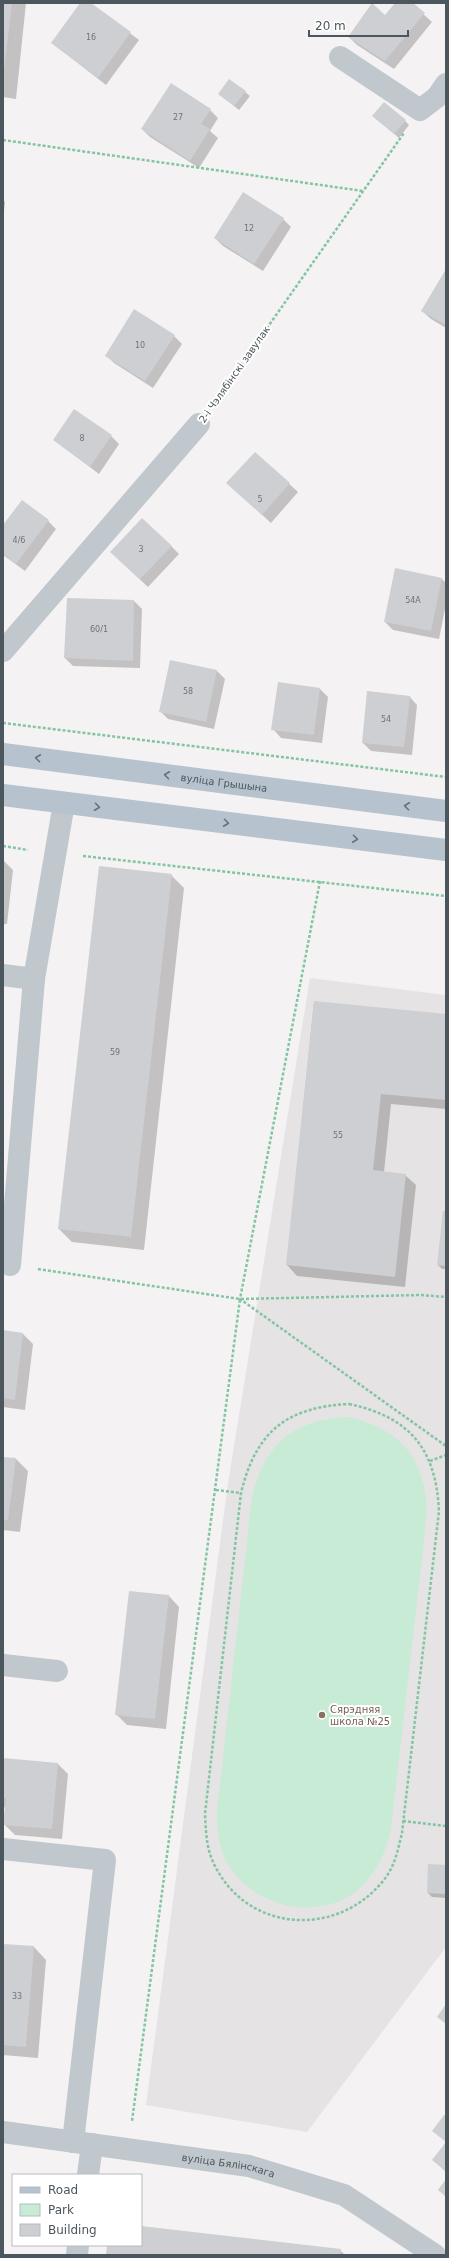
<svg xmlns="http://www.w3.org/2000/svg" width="449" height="2258" viewBox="0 0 449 2258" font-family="'DejaVu Sans',sans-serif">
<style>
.education{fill:#e5e3e4}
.green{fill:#c7ebd4}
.shadow{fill:#0003}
.building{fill:#cdcfd3}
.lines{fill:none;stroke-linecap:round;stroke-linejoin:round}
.path{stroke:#83c5a2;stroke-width:2.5;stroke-dasharray:3 2;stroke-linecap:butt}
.minor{stroke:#c0c7cd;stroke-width:22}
.major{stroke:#b6c2cd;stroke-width:22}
.oneway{stroke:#667179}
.education-dot{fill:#8d6e63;stroke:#fff;stroke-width:1.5}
.labels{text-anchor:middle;stroke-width:4;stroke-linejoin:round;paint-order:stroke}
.number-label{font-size:8px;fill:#6c747a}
.street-label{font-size:10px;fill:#4c565d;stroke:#fff}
.education-label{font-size:10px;fill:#785e54;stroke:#fff;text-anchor:start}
</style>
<rect width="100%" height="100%" fill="#f4f2f2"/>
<path class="education" d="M 310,978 L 446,995 L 446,1947 L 307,2132 L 146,2105 L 228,1483 Z"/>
<path class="green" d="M 348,1417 C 401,1429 425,1458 427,1513 L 391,1829 C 386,1851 378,1870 361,1887 C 320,1926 247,1906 224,1857 C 218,1842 217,1828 217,1812 L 252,1497 C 265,1443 293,1420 348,1417 Z"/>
<path class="shadow" d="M 3,3 L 26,3 L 16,99 L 3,97 Z
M 82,3 L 90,3 L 139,40 L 106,85 L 52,43 Z
M 396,3 L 411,3 L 432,22 L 394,69 L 357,45 L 349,37 L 386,16 Z
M 245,92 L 250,96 L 239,110 L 219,94 Z
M 210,110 L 218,118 L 210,131 L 218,138 L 199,168 L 150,137 L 142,129 Z
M 378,120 L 405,121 L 409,125 L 399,138 Z
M 3,199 L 5,202 L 3,220 Z
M 283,219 L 291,227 L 263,271 L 223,246 L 215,238 Z
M 446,271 L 446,328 L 431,319 L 422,311 Z
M 174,336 L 182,344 L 153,388 L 114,363 L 106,355 Z
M 111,436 L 119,444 L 99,474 L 54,440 Z
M 255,453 L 298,492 L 271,523 L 236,491 Z
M 48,521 L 56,529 L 25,571 L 3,555 L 3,527 Z
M 171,546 L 179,554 L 148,587 L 119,560 Z
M 442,579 L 446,583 L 446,604 L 439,639 L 393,630 L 385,622 Z
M 68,599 L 134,601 L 142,609 L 140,668 L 73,666 L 65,658 Z
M 217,671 L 225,679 L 214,729 L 168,719 L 160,711 Z
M 320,689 L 328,697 L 322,743 L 281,738 L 273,729 Z
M 409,696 L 417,705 L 412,755 L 371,751 L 363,743 Z
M 3,860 L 13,870 L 7,924 L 3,924 Z
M 171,875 L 184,888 L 144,1250 L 72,1242 L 59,1229 Z
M 314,1002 L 446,1015 L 446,1109 L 391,1104 L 384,1172 L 405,1175 L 416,1185 L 405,1287 L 297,1276 L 287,1265 Z
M 446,1212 L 446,1269 L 442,1269 L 438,1265 Z
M 3,1331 L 23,1334 L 33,1344 L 25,1410 L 3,1407 Z
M 3,1458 L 16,1459 L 28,1471 L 20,1532 L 3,1530 Z
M 169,1596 L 179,1607 L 166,1729 L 127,1725 L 116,1714 Z
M 3,1759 L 58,1764 L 68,1774 L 62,1839 L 15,1835 L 4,1824 L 6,1808 L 3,1807 Z
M 446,1866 L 446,1898 L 432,1897 L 428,1893 Z
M 3,1945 L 34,1947 L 46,1960 L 38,2058 L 3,2055 Z
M 446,2143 L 446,2172 L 433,2160 Z
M 141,2227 L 340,2250 L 345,2255 L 107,2255 L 108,2245 L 141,2245 Z"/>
<path class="building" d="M 3,3 L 12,3 L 4,71 L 3,71 Z
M 80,3 L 91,3 L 131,32 L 98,78 L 51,43 Z
M 372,3 L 385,15 L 395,3 L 413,3 L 425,13 L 385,61 L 348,37 Z
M 229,79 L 246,91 L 234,106 L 218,94 Z
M 171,83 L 211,109 L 201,124 L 210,129 L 190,161 L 141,129 Z
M 384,102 L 406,120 L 394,134 L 372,116 Z
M 243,192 L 284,218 L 254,264 L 214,238 Z
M 446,269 L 446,325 L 421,311 Z
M 134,309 L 175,335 L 145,381 L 105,356 Z
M 74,409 L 112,435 L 90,467 L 53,440 Z
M 255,452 L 290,483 L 262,515 L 226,483 Z
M 22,500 L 49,520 L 16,564 L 3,554 L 3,525 Z
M 142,518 L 172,546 L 140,579 L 110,552 Z
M 395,568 L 442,578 L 431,631 L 384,622 Z
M 67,598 L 134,600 L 133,661 L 64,658 Z
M 170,660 L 217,670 L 206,722 L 159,712 Z
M 278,682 L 320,688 L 314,735 L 271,730 Z
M 367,691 L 410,696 L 404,747 L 362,743 Z
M 99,866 L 172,874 L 131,1237 L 58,1229 Z
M 314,1001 L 446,1014 L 446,1100 L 381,1094 L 373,1170 L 406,1174 L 395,1277 L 286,1265 Z
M 443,1211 L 446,1211 L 446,1266 L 437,1265 Z
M 3,1330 L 23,1333 L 15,1400 L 3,1398 Z
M 3,1457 L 16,1458 L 8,1520 L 3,1520 Z
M 129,1591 L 169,1595 L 155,1719 L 115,1715 Z
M 3,1758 L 58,1763 L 52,1829 L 3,1825 L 6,1798 L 3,1798 Z
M 428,1864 L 446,1865 L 446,1894 L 427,1893 Z
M 3,1944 L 34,1946 L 26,2047 L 3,2045 Z
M 446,2004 L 446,2024 L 437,2017 Z
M 444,2115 L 446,2116 L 446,2142 L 432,2131 Z
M 446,2142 L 446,2171 L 432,2160 Z
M 446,2179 L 446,2197 L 438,2190 Z
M 141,2226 L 341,2249 L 340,2255 L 106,2255 L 107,2245 L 141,2245 Z"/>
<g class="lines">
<path class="path" d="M 3,140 L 363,191
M 215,402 L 404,133
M 3,723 L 446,777
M 3,846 L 28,850
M 83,856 L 446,896
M 320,881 L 240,1299 L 446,1446
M 38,1269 L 240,1299 L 132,2121
M 241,1299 L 420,1295 L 446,1297
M 349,1404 C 410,1417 436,1449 439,1511 L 402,1833 C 398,1849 395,1867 383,1881 C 337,1938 247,1933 214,1864 C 206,1848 206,1831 205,1814 L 241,1493 C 256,1431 287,1407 349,1404 Z
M 430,1461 L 446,1455
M 216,1490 L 241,1493
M 403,1821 L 446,1826"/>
<g class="minor">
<path d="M 340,57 L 420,110 L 437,97 L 446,84"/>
<path d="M 3,651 L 199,424"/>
<path d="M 3,975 L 34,979"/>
<path d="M 10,1265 L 34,979 L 64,803"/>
<path d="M 3,1665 L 57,1671"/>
<path d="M 3,1849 L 105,1860 L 73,2142"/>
<path id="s1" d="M 3,2132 L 249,2166 L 344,2195 L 435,2255"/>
<path d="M 88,2175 L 92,2144"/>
<path d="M 77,2255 L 78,2245"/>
</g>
<g class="major">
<path id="s2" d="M 3,754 L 446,811"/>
<path d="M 3,795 L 446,850"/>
</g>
</g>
<defs><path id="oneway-chevron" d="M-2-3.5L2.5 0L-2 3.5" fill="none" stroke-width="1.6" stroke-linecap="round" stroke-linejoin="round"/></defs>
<g class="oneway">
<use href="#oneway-chevron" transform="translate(38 758) rotate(-173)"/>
<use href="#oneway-chevron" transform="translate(167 775) rotate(-173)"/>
<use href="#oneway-chevron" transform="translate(407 806) rotate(-173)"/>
<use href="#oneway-chevron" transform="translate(97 807) rotate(7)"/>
<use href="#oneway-chevron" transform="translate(226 823) rotate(7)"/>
<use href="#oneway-chevron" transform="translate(355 839) rotate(7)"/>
</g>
<circle class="education-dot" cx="322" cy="1715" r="4"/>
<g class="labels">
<g class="number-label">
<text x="91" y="40">16</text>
<text x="178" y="120">27</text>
<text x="249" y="231">12</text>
<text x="140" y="348">10</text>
<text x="82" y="441">8</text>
<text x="260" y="502">5</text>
<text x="19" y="543">4/6</text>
<text x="141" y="552">3</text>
<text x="413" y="603">54А</text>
<text x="99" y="632">60/1</text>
<text x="188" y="694">58</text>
<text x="386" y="722">54</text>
<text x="115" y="1055">59</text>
<text x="338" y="1138">55</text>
<text x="17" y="1999">33</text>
</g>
<g class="street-label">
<text transform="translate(234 374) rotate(-55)" y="4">2-і Чэлябінскі завулак</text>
<text dy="4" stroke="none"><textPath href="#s2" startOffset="223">вуліца Грышына</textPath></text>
<text dy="4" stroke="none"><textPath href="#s1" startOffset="228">вуліца Бялінскага</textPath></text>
</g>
<g class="education-label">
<text x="330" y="1713">Сярэдняя<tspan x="330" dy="12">школа №25</tspan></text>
</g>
</g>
<rect width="449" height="2258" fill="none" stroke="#4c565d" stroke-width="8"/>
<rect x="12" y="2174" width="130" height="72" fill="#ffffff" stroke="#b7bbbe"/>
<rect x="20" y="2187" width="20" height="6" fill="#b6c2cd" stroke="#b7bbbe"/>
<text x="48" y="2194" font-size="12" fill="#4c565d">Road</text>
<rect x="20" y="2204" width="20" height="12" fill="#c7ebd4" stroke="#b7bbbe"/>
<text x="48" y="2214" font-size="12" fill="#4c565d">Park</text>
<rect x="20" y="2224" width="20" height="12" fill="#cdcfd3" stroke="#b7bbbe"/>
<text x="48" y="2234" font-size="12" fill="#4c565d">Building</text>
<path d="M309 30v6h99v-6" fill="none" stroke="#4c565d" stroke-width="2"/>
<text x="315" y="30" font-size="12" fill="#4c565d" stroke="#ffffff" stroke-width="3" paint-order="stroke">20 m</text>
</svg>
